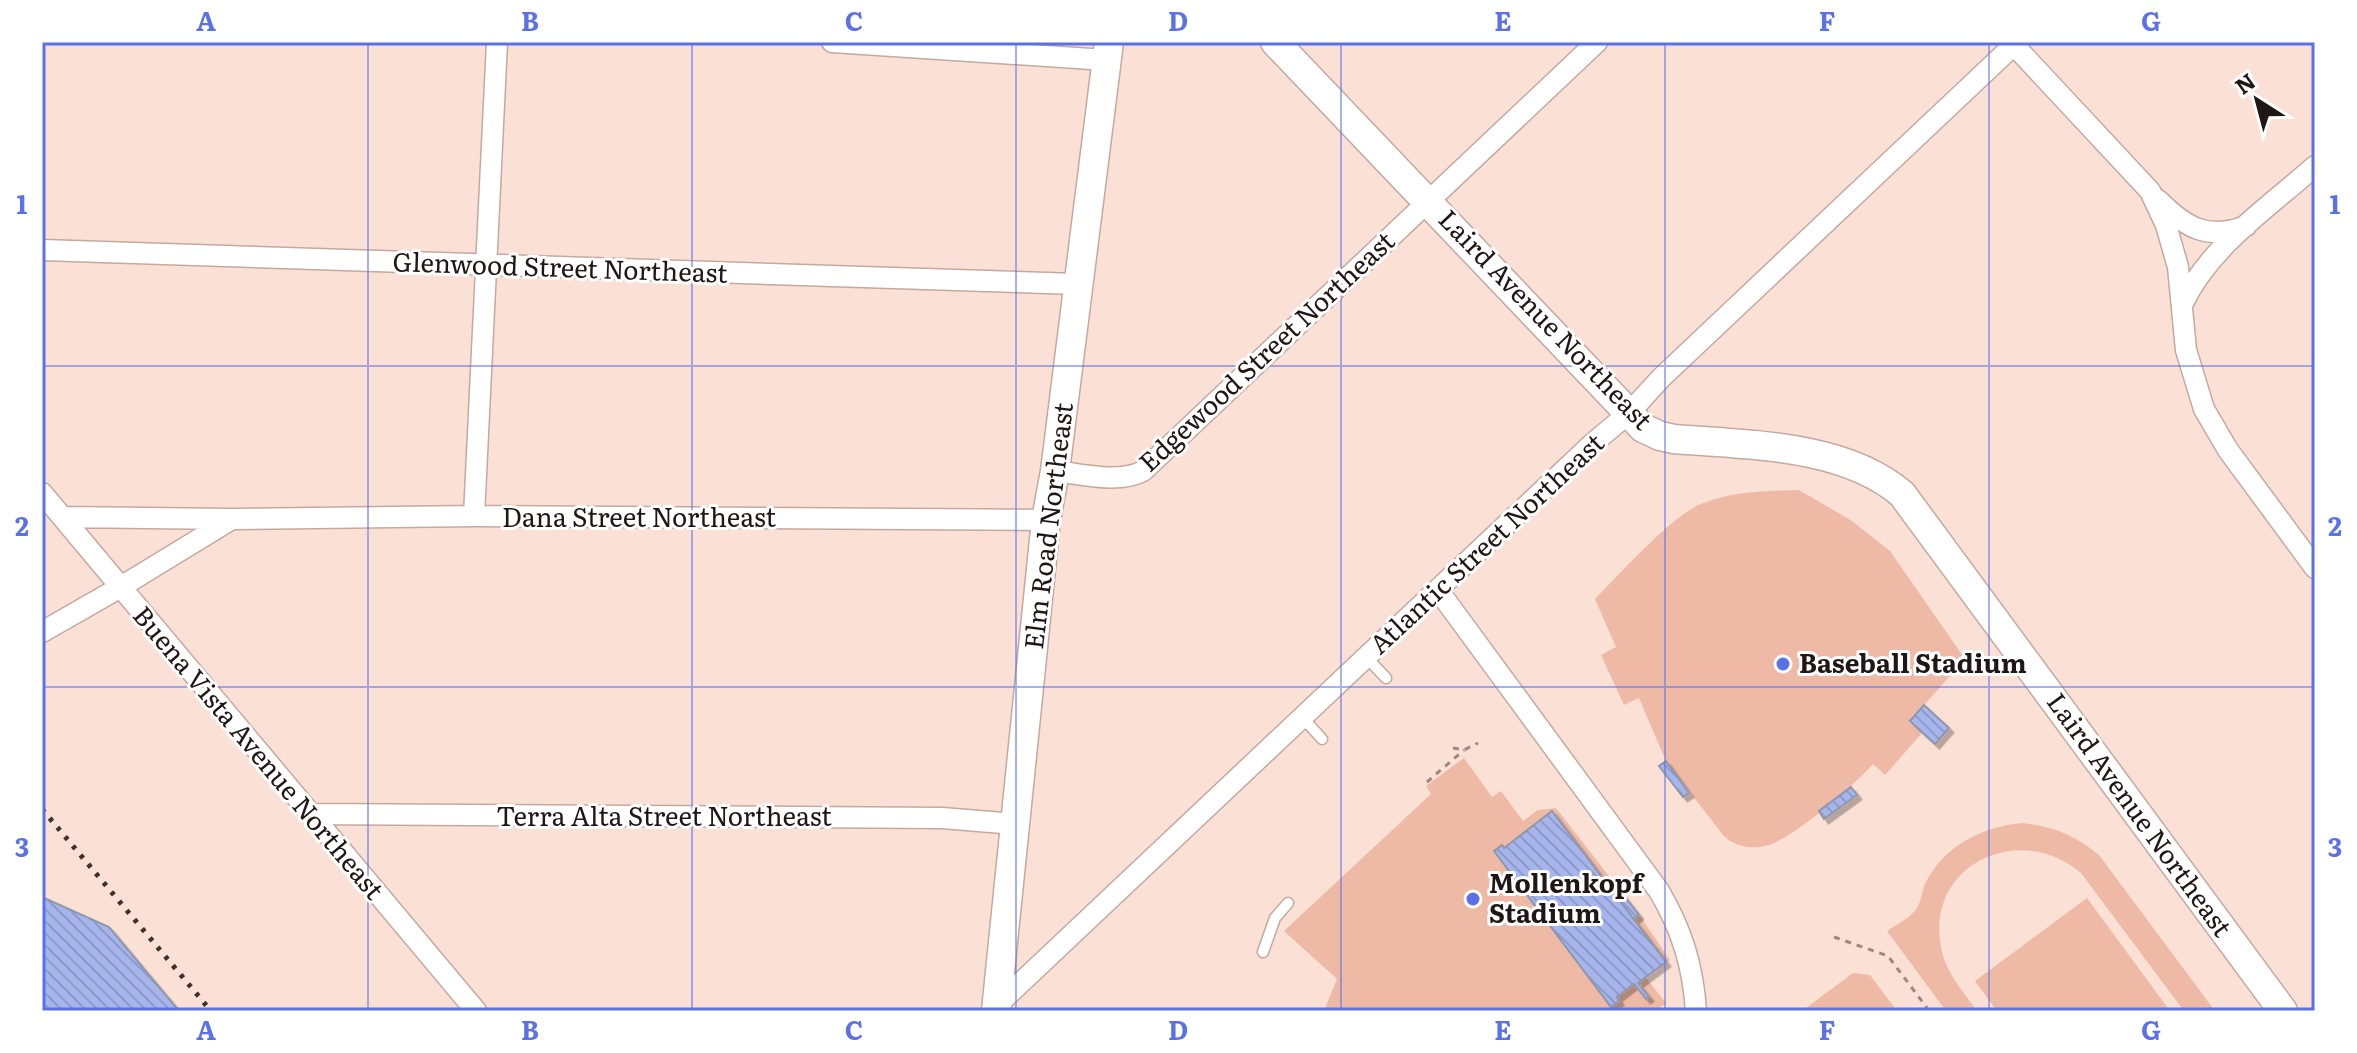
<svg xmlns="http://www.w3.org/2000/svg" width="2357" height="1053" viewBox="0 0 2357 1053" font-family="Literata,serif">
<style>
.garden{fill:#eeb9a5}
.building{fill:url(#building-back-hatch);stroke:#9097ad;stroke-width:2;filter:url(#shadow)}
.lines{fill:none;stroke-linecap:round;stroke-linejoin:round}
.lane-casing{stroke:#c3a99f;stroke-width:13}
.street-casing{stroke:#c3a99f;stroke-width:23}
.secondary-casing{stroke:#c3a99f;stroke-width:31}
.path{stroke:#9c8880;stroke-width:3;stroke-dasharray:6 6;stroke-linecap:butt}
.lane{stroke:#fff;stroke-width:10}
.street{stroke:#fff;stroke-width:20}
.secondary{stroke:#fff;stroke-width:28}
.rail{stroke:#3d312d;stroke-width:5;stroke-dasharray:4 8;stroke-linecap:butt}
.grid{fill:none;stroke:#5b71e8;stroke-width:2;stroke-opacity:0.55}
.poi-dot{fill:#5b71e8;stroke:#fff;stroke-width:3}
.labels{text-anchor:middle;stroke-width:6;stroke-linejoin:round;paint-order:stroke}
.street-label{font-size:26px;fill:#201613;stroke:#fff}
.poi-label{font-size:26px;font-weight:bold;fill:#201613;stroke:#fff;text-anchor:start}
.neatline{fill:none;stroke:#5b71e8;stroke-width:3}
.grid-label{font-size:26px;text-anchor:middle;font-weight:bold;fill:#5b71e8}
</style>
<defs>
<pattern id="building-back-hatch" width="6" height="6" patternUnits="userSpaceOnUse" patternTransform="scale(2)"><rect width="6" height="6" fill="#a6b6ec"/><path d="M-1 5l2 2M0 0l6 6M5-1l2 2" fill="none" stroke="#8f9cca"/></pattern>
<filter id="shadow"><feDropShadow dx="4.5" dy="4.5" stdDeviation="0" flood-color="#0004"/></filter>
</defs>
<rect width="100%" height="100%" fill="#fbe0d5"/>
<path class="garden" d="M 1799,490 L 1852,521 L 1890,551 L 1965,659 L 1910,721 L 1922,733 L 1885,775 L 1873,764 C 1853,786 1796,836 1769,845 C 1752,850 1735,847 1723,835 L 1666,761 L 1639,698 L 1624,705 L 1601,655 L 1616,647 L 1595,599 C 1620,574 1671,516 1701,504 C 1733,491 1766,491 1799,490 Z
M 1464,758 L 1492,797 L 1501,791 L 1523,821 L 1538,810 L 1556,808 L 1640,916 L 1670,960 L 1646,978 L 1666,1003 L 1655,1011 L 1324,1011 L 1337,979 L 1284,931 L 1431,794 L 1426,786 Z
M 2022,823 C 2052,826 2075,835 2099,855 L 2215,1011 L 2184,1011 L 2081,873 C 2021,821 1925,864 1941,947 C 1945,972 1963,991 1977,1011 L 1946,1011 L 1887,931 C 1895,925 1912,917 1917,908 C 1921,902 1922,891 1925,884 C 1944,846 1981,827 2022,823 Z
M 2087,898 L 2170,1011 L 1997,1011 L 1975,981 Z
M 1853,973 L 1870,975 L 1897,1011 L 1802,1011 Z"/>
<path class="building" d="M 1924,705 L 1949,728 L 1935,744 L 1910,721 Z
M 1666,761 L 1689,793 L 1683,797 L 1659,766 Z
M 1851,787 L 1857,795 L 1824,819 L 1819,811 Z
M 1552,811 L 1666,962 L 1638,983 L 1649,997 L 1646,999 L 1634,984 L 1617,997 L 1619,1001 L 1611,1007 L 1494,851 L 1502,845 L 1504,848 Z
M 1614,883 L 1639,915 L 1634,919 L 1609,887 Z
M 42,897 L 109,927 L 179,1011 L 42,1011 Z"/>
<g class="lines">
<g class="lane-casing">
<path id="lane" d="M 1367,658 L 1386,678
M 1303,718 L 1322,739
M 1263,952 L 1275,918 L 1288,903"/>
</g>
<g class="street-casing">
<path id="street" d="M 832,42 L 1106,60
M 2011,42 L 2150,191 L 2166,225 L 2178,267 L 2186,350 L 2204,409 L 2228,450 L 2315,568
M 2158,200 C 2185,227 2207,241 2246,226
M 42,250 L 1077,284
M 2183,303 C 2210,246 2269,207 2315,166
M 1055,471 C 1081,474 1119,484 1143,471 L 1597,42
M 42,493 C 186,666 332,838 476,1011
M 474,516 L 497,42
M 62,517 L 232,519
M 1438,590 L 1659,891 C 1682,930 1693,966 1696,1011
M 42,632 L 119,588 L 232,519 L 474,516 L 1046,520
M 312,814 L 942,818 L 1015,824
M 993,1009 L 1592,444 L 1629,413 L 1661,378 L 2017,42"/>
</g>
<g class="secondary-casing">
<path id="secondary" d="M 1275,42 L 1643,428 L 1660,436 L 1674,439 C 1747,445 1844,444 1902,494 L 2283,1011
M 996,1011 L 1046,520 L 1055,471 L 1109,42"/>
</g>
<path class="path" d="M 1453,748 L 1464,750 L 1478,743
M 1427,782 L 1464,750
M 1834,937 L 1888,956 L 1927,1008"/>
<use href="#lane" class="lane"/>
<use href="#street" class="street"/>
<use href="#secondary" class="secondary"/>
<path class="rail" d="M 42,809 L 211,1011"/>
</g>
<path class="grid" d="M 368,42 L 368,1011M 692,42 L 692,1011M 1016,42 L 1016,1011M 1341,42 L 1341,1011M 1665,42 L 1665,1011M 1989,42 L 1989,1011M 42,366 L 2315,366M 42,687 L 2315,687"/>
<g class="poi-dot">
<circle cx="1783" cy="664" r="8"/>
<circle cx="1473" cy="899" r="8"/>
</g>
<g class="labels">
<g class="street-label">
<text transform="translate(560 268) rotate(2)" y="9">Glenwood Street Northeast</text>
<text transform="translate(1545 320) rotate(46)" y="9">Laird Avenue Northeast</text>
<text transform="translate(1267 352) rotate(-43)" y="9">Edgewood Street Northeast</text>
<text x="639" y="527">Dana Street Northeast</text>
<text transform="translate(1049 526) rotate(-83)" y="9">Elm Road Northeast</text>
<text transform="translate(1487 544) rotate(-43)" y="9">Atlantic Street Northeast</text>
<text transform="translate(258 753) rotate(50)" y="9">Buena Vista Avenue Northeast</text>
<text transform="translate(2139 815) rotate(54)" y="9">Laird Avenue Northeast</text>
<text x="664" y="826">Terra Alta Street Northeast</text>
</g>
<g class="poi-label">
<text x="1799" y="673">Baseball Stadium</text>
<text x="1489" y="893">Mollenkopf<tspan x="1489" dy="30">Stadium</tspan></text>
</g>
</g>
<rect width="2357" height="1053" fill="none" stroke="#ffffff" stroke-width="88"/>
<g transform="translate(2257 100) rotate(324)" stroke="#ffffff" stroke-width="6" paint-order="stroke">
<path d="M0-6L14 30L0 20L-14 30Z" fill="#201613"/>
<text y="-12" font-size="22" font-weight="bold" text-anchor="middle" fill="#201613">N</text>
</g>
<rect x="44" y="44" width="2269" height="965" class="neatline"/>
<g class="grid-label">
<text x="206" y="31">A</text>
<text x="530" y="31">B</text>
<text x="854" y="31">C</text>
<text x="1178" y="31">D</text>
<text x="1503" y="31">E</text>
<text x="1827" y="31">F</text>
<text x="2151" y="31">G</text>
<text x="22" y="214">1</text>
<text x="2335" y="214">1</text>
<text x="22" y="536">2</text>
<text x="2335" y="536">2</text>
<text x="22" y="857">3</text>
<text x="2335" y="857">3</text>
<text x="206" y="1040">A</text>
<text x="530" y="1040">B</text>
<text x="854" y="1040">C</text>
<text x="1178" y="1040">D</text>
<text x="1503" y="1040">E</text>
<text x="1827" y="1040">F</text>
<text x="2151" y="1040">G</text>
</g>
</svg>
